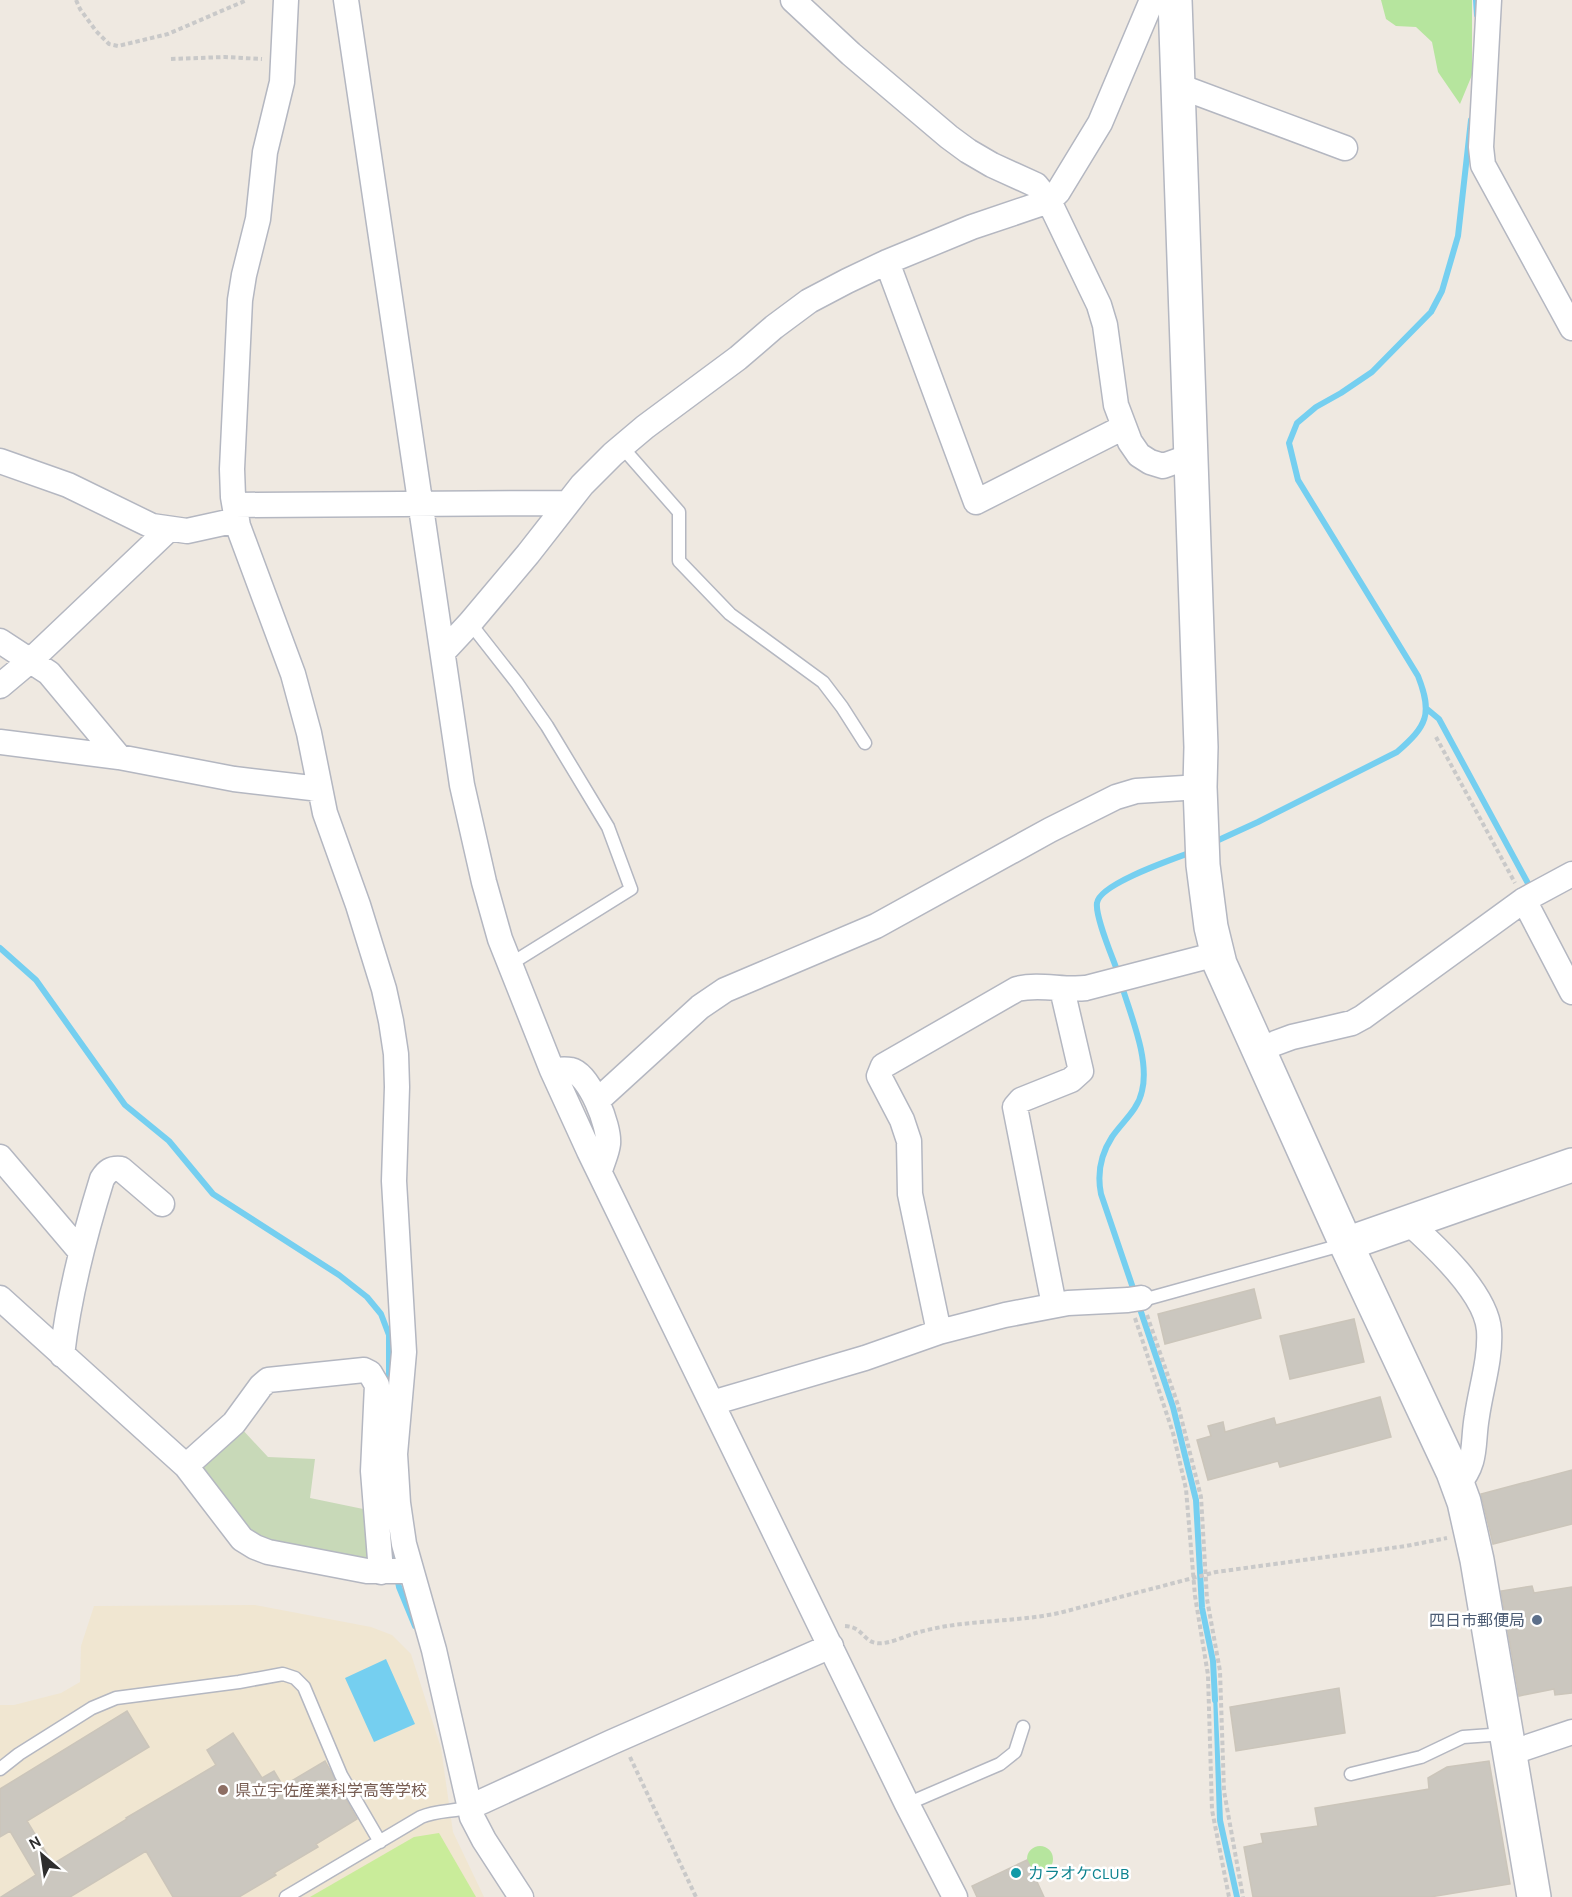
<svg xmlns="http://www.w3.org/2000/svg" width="1572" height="1897" viewBox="0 0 1572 1897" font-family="Karla,'Noto Sans JP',sans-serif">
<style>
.education{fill:#f0e6d1}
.green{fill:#b6e59e}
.cemetery{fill:#c8d9b8}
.pitch{fill:#c9ec9a}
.water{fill:#75cff0}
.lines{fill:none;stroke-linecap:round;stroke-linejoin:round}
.stream{stroke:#75cff0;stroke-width:6}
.building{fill:#cbc7bf;stroke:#cbc5ba;stroke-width:1.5}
.lane-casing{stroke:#b4b7c1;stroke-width:15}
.street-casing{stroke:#b4b7c1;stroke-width:27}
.secondary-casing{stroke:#b4b7c1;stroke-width:36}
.path{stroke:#c9c9c9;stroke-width:4;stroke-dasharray:4.5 3;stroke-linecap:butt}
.lane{stroke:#fff;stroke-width:12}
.street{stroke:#fff;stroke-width:24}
.secondary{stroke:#fff;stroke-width:33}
.service-dot{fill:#5c6f8a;stroke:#fff;stroke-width:2}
.education-dot{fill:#8d6e63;stroke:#fff;stroke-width:2}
.culture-dot{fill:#0f9aa8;stroke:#fff;stroke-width:2}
.labels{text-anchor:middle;stroke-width:5;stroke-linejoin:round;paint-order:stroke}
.service-label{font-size:16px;fill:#4e5e75;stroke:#fff;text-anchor:end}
.education-label{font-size:16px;fill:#785e54;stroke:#fff;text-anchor:start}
.culture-label{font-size:16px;fill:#0d838f;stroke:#fff;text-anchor:start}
</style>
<rect width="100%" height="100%" fill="#efe9e1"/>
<path class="education" d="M 255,1605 L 371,1627 L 392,1635 L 411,1654 L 441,1748 L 453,1832 L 484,1897 L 0,1897 L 0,1705 L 14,1705 L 61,1693 L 80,1682 L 81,1646 L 94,1606 Z"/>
<path class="green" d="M 1381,0 L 1472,0 L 1472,75 L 1460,104 L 1438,72 L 1432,42 L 1416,27 L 1396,26 L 1386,19 Z
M1027 1859a13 13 0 1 1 26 0a13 13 0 1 1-26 0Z"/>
<path class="cemetery" d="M 240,1427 L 268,1457 L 315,1459 L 310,1498 L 368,1510 L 370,1560 L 257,1539 L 196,1467 Z"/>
<path class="pitch" d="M 439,1833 L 476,1897 L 310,1897 L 414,1837 Z"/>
<path class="water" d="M 386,1659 L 415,1724 L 374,1742 L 345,1678 Z
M 1213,1693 L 1217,1693 L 1223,1820 L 1240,1897 L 1234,1897 L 1217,1821 Z"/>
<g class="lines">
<path class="stream" d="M 1476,0 L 1477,15
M 1427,709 L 1439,719 L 1531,889
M 1212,843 L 1258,822 L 1397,752 C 1427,726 1433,714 1418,676 L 1298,480 L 1289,443 L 1297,423 L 1316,407 L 1341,393 L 1372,372 L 1431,312 L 1442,291 L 1458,236 L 1471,120
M 0,948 L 36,980 L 125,1105 L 169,1141 L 213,1194 L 339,1275 L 367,1297 L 381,1314 L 389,1335 L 389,1374 L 387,1388
M 1118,973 C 1113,958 1095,917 1097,903 C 1099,884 1173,859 1192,852
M 1121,983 C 1130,1014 1150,1059 1142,1091 C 1138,1110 1123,1121 1112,1137 C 1101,1154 1097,1174 1101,1194 L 1135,1294
M 1138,1303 L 1173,1407 L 1196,1500 L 1202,1608 L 1213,1661 L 1215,1700
M 389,1523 L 395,1567
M 397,1577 L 399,1587 L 415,1626"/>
</g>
<path class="building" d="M 1254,1289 L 1261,1318 L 1165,1344 L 1158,1314 Z
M 1354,1319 L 1364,1362 L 1290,1379 L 1280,1336 Z
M 1380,1397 L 1391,1437 L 1280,1467 L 1278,1461 L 1208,1480 L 1197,1440 L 1211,1436 L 1208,1426 L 1223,1422 L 1225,1432 L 1274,1418 L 1276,1425 Z
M 1572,1470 L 1572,1524 L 1493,1544 L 1481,1494 Z
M 1532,1586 L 1534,1593 L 1572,1587 L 1572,1693 L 1555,1695 L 1554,1689 L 1519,1696 L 1501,1591 Z
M 1339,1688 L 1345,1733 L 1236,1751 L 1230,1707 Z
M 127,1711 L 149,1747 L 27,1821 L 53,1864 L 127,1819 L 126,1818 L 216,1765 L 207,1750 L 233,1733 L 262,1778 L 274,1771 L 283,1786 L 325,1761 L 357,1819 L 316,1844 L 318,1847 L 274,1873 L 276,1875 L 239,1897 L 173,1897 L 146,1851 L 70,1897 L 1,1897 L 36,1875 L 10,1831 L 0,1837 L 0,1789 Z
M 1489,1761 L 1510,1884 L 1430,1897 L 1253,1897 L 1244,1847 L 1263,1843 L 1261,1834 L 1318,1826 L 1315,1808 L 1429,1789 L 1428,1778 L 1447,1767 Z
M 1027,1860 L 1044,1897 L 977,1897 L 972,1886 Z"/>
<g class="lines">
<g class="lane-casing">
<path id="lane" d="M 622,447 L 679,512 L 679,561 L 730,614 L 823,682 L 842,707 L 865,743
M 470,623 L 517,683 L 547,726 L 608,827 L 631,889 L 509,965
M 1150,1298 L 1345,1244
M 0,1769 L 19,1754 L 92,1708 L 116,1698 L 239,1682 L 283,1674 L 295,1678 L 304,1687 L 341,1775 L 380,1842
M 1351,1774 L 1421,1757 L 1463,1737 L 1505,1734
M 907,1804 L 1000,1764 L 1015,1752 L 1023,1727
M 286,1897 L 421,1817 C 437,1810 453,1812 470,1807"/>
</g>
<g class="street-casing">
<path id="street" d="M 286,0 L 282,82 L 265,152 L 258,219 L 244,275 L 240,300 L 232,469 L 233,497 L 238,526 L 293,674 L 309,733 L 325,813 L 358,905 L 384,989 L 391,1021 L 396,1054 L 397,1087 L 394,1181 L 404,1352 L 395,1454 L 398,1503 L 404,1544 L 434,1650 L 472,1817 L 484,1840 L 521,1897
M 346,0 L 462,785 L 484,882 L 500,939 L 552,1070 L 589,1151 L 907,1804 L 955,1897
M 793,0 L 851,54 L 949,137 L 968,151 L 992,165 L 1036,185 L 1049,201 L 1099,305 L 1105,325 L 1116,405 L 1130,442 L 1139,455 L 1150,462 L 1163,466 L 1191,456
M 1489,0 L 1481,147 L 1483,165 L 1572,328
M 1176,85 L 1345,148
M 887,262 L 976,502 L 1124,427
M 0,461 L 68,485 L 152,526 L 187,531 L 237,520
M 235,505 L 567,503
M 0,641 L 49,673 L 119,757
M 443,652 L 470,623 L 528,554 L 582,485 L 613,454 L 645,427 L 738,358 L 774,327 L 809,301 L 847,281 L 887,262 L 972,227 L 1049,201 L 1058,192 L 1100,123 L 1152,0
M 0,686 L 31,660 L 169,529
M 0,742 L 119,757 L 234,779 L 320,789
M 1524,900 L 1572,992
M 1257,1050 L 1292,1037 L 1352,1023 L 1363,1017 L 1524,900 L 1572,874
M 552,1070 C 558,1070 565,1069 571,1070 C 589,1074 610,1126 608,1144 C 607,1153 602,1163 600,1171
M 597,1101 L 700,1007 L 725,990 L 876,926 L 1050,830 L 1116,797 L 1136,791 L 1200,787
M 0,1157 L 80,1251
M 1408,1222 C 1435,1246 1486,1293 1489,1330 C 1491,1358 1481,1388 1477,1416 C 1472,1443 1478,1462 1458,1484
M 0,1298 L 186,1466 L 242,1539 L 255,1547 L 268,1552 L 367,1571 L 411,1571
M 1054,1305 L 1015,1107 L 1021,1100 L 1071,1080 L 1081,1071 L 1062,989
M 939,1332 L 910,1194 L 909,1141 L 902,1120 L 879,1076 L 883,1066 L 1017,989 C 1039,983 1064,991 1086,988 L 1217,954
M 62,1355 C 69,1294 84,1237 102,1179 C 107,1171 111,1168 121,1169 L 162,1204
M 712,1403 L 865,1358 L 939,1332 L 1005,1315 L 1068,1303 L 1128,1300 L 1141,1298
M 186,1466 L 234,1423 L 261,1386 L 268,1380 L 364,1370 L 370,1373 L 377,1385 L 373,1471 L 381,1572
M 1510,1753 L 1572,1732
M 470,1807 L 612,1742 L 831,1646"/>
</g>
<g class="secondary-casing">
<path id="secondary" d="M 1175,0 L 1201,747 L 1200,787 L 1203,865 L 1211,927 L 1220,964 L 1346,1244 L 1453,1472 L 1464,1502 L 1477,1560 L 1534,1897
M 1346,1244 L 1572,1165"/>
</g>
<path class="path" d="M 76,0 L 80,9 L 96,31 L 109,44 L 118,46 L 168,34 L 247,0
M 171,59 L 225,57 L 262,59
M 1436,737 L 1515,883
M 1147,1315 L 1178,1405 L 1201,1497 L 1207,1599 L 1220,1671 L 1224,1791 L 1243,1897
M 1135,1318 L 1173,1433 L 1186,1489 L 1195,1596 L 1208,1675 L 1212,1810 L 1229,1897
M 845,1626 C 863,1627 863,1641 876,1643 C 888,1645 905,1636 916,1633 C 963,1619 1012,1623 1059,1613 L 1216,1572 L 1406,1546 L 1447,1538
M 630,1757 L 696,1897"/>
<use href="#lane" class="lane"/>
<use href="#street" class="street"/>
<use href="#secondary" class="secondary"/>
</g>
<circle class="service-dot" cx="1537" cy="1620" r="6"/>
<circle class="education-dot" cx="223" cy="1790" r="6"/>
<circle class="culture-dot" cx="1016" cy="1873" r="6"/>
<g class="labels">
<g class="service-label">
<text x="1525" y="1626">四日市郵便局</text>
</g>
<g class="education-label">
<text x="235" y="1796">県立宇佐産業科学高等学校</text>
</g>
<g class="culture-label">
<text x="1028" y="1879">カラオケCLUB</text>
</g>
</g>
<g transform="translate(42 1855) rotate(331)" stroke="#ffffff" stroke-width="4.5" paint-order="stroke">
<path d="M0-4.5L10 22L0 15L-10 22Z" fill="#2e2e2e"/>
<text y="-9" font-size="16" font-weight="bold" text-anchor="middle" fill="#2e2e2e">N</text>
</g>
</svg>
